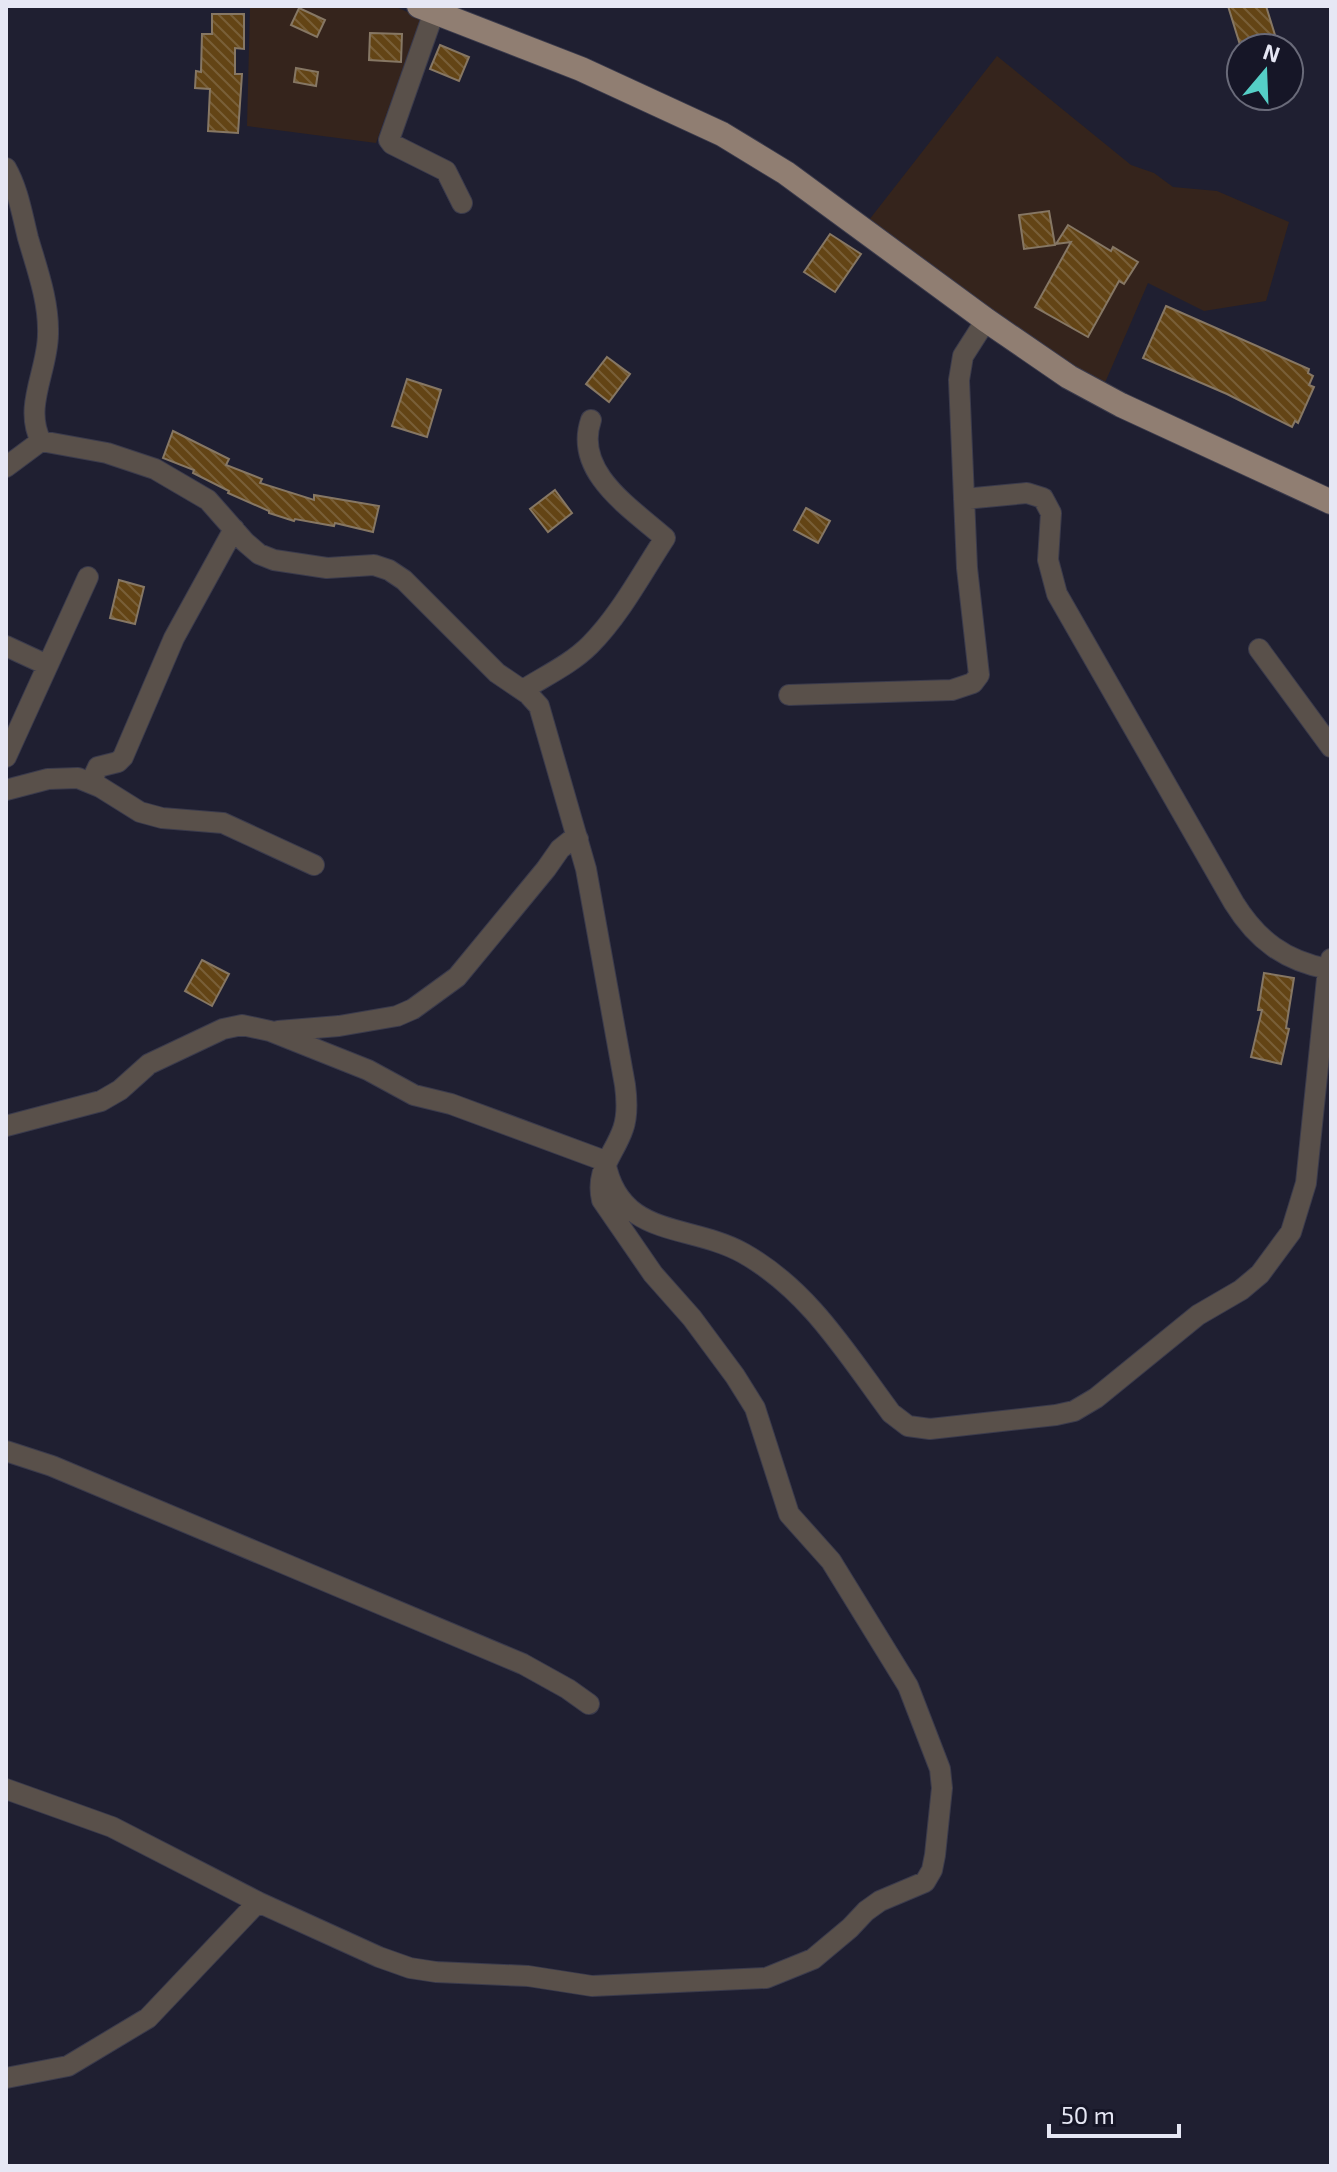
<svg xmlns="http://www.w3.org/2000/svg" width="1337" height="2172" viewBox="0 0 1337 2172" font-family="'Exo 2',sans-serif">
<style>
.commercial{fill:#35241c}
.building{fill:url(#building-back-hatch);stroke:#867764;stroke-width:2}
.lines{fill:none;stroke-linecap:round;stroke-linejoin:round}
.minor-casing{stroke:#3b3b4c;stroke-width:22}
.major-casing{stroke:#3b3b4c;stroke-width:26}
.minor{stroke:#59504a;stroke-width:20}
.major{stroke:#907e72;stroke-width:24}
</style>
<defs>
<pattern id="building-back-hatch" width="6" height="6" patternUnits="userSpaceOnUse" patternTransform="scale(2)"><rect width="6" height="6" fill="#634415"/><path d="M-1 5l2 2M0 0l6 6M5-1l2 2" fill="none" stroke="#795f38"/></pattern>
</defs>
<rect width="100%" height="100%" fill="#1f1f31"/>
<path class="commercial" d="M 250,6 L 394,6 L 421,18 L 376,143 L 247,126 Z
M 997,56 L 1131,165 L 1154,173 L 1173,187 L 1217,191 L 1289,222 L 1266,301 L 1204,311 L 1148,283 L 1104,385 L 1027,337 L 869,220 Z"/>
<path class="building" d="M 1228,6 L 1266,6 L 1279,48 L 1241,48 Z
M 299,8 L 325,20 L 317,37 L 291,25 Z
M 212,14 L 244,14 L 244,49 L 235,48 L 235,74 L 242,74 L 238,133 L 208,131 L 210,89 L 195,88 L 196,71 L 201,72 L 202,34 L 212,34 Z
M 370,33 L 402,34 L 401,62 L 369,60 Z
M 440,45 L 469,57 L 459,81 L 430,69 Z
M 296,68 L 318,72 L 316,86 L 294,82 Z
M 1049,211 L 1055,245 L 1024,249 L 1019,215 Z
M 1068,225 L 1111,251 L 1113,247 L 1138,262 L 1124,284 L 1119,281 L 1088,337 L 1035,307 L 1071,242 L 1056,244 Z
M 830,234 L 861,254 L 835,292 L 804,272 Z
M 1166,306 L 1309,369 L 1308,373 L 1313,376 L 1309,385 L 1314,387 L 1298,423 L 1295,421 L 1292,427 L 1227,394 L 1143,358 Z
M 607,357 L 630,374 L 609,402 L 586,384 Z
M 407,379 L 441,390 L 427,437 L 392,426 Z
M 173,431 L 229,459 L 226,465 L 262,479 L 260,483 L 314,500 L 314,495 L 379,506 L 373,532 L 335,523 L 334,526 L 295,519 L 294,521 L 269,513 L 269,511 L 228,493 L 229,491 L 193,473 L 194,470 L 163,458 Z
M 555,490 L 572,513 L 548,532 L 530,509 Z
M 806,508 L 830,521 L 818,543 L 794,530 Z
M 119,580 L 144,587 L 135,624 L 110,618 Z
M 202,960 L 229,974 L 212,1006 L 185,991 Z
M 1264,973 L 1294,978 L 1286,1028 L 1289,1029 L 1281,1064 L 1251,1057 L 1262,1010 L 1258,1010 Z"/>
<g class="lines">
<g class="minor-casing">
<path id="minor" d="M 434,12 L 389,140 L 392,144 L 446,171 L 462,203
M 6,168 C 18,189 22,214 28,238 C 37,269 49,301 48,334 C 48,370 23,407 41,441
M 6,467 L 41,441 L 107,453 L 155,469 L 208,500 L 245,542 L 259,554 L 274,560 L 327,568 L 374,565 L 389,570 L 404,580 L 497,673 L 528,694 L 539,706 L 586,869 L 625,1085 C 627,1100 628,1115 623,1129 C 614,1155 595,1170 602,1200 L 653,1274 L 692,1318 L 735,1376 L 755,1408 L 789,1514 L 831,1561 L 908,1686 L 940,1769 L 942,1788 L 935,1855 L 932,1870 L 925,1882 L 880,1901 L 866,1911 L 850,1928 L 813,1959 L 766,1978 L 592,1986 L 528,1976 L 436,1972 L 410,1968 L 379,1957 L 258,1902 L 112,1827 L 6,1789
M 964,499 L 1027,493 L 1043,498 L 1051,513 L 1048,560 L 1057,594 L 1234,903 C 1257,940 1285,961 1328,969
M 6,646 L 47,665
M 1259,649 L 1331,747
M 523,690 C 545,676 571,664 590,645 C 620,615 642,573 665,538 C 631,508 573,472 591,420
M 789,695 L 952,690 L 973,683 L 979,675 L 967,568 L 959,380 L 963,356 L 986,320
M 6,757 L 88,577
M 91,782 L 98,767 L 118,762 L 123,757 L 174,638 L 234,529
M 6,790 L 48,779 L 78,778 L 100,787 L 140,812 L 162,818 L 223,823 L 314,865
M 278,1031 L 339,1026 L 397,1016 L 413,1009 L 457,977 L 546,869 L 560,849 L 570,841 L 578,839
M 6,1126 L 101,1101 L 120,1090 L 149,1064 L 223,1029 L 242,1025 L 270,1031 L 368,1070 L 414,1095 L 451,1104 L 605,1161 C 619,1239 689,1223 743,1253 C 809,1290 847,1354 891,1413 L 908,1426 L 930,1429 L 1056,1415 L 1074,1411 L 1096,1398 L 1198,1315 L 1241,1290 L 1260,1274 L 1291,1232 L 1306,1183 L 1328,969 L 1331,959
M 6,1451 L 52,1466 L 523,1664 L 568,1689 L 589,1704
M 6,2078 L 68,2066 L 148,2018 L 258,1902"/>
</g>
<g class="major-casing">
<path id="major" d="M 419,6 L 581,69 L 722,134 L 786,173 L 986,320 L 1069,377 L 1121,405 L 1331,502"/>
</g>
<use href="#minor" class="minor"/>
<use href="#major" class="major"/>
</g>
<rect width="1337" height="2172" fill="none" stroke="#e6e7f4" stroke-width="16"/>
<g transform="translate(1265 72) rotate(19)"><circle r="38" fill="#161627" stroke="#696a79" stroke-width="2"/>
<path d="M0-6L14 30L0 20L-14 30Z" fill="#55cec6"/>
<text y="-12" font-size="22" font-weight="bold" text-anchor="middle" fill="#e6e7f4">N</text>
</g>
<path d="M1049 2124v12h130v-12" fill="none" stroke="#e6e7f4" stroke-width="4"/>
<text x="1061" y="2124" font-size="24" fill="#e6e7f4" stroke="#161627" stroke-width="6" paint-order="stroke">50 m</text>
</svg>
